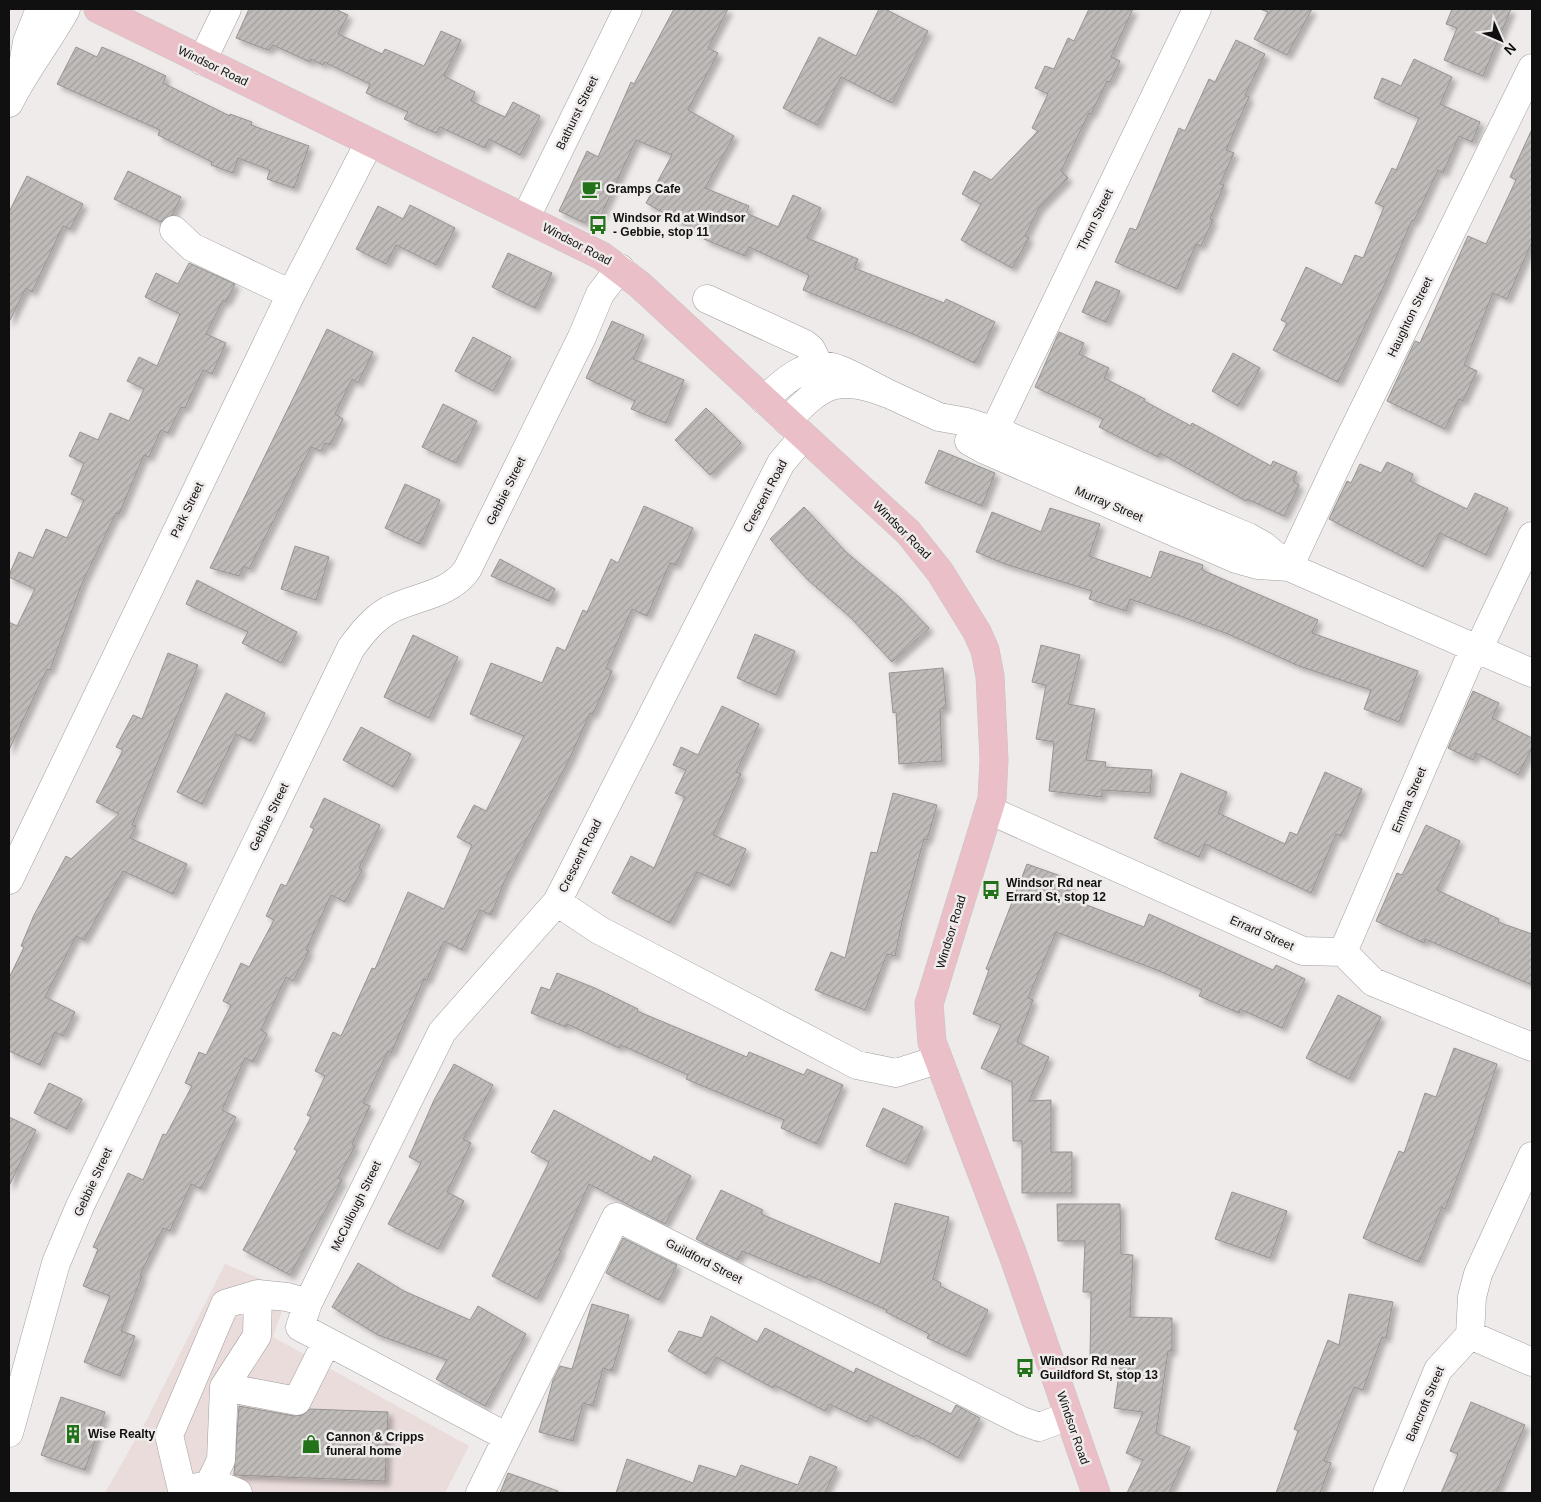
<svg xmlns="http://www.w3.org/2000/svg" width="1541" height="1502" viewBox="0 0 1541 1502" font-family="Helvetica,sans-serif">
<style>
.built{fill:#e9dcda}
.building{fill:url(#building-hatch);stroke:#969391;filter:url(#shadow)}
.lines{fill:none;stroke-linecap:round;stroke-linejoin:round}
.minor-casing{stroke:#a19e9d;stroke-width:29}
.major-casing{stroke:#c6c6c6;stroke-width:29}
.minor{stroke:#fff;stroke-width:28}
.major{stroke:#ebbfc8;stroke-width:28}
.labels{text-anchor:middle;stroke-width:5;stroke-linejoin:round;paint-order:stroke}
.street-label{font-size:12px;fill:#111010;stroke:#efebea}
.poi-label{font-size:12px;font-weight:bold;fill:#111010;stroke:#efebea;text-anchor:start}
</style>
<defs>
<pattern id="building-hatch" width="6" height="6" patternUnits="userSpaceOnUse" patternTransform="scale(1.25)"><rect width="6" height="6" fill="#bebbb9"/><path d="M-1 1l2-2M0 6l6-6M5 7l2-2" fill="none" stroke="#a2a09e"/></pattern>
<filter id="shadow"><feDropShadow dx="4.5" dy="4.5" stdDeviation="2.5" flood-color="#0004"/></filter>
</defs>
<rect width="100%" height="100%" fill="#efebea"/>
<path class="built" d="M 225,1264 L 287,1290 L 287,1297 L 273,1337 L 469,1446 L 445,1493 L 105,1493 L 147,1419 Z"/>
<path class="building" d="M 249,9 L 335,9 L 348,15 L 338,34 L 382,54 L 385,49 L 424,66 L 441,31 L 461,40 L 444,76 L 475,92 L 471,101 L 505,117 L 513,102 L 540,116 L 520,155 L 489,139 L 485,148 L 440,127 L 436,133 L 404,119 L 408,112 L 366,93 L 370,84 L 324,62 L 323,65 L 311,59 L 310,62 L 273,45 L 268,50 L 236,38 Z
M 674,9 L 728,9 L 708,48 L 718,53 L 688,110 L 734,136 L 705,188 L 749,206 L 746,213 L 778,227 L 793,195 L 821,208 L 807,238 L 858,259 L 854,268 L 944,303 L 946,299 L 995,322 L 975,363 L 913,334 L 803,290 L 809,275 L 749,247 L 745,256 L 704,239 L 705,236 L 646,203 L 672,155 L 636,140 L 601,215 L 591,210 L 585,223 L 559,211 L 587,151 L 598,157 L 631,82 L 634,84 Z
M 879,9 L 885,9 L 928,31 L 892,103 L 841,77 L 817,125 L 783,108 L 819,37 L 856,56 Z
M 1089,9 L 1133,9 L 1111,57 L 1120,61 L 1110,82 L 1107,81 L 1091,114 L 1089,113 L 1061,171 L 1068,178 L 1039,208 L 1025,236 L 1029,238 L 1012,268 L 961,240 L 981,204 L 962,194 L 974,171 L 991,180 L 1038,131 L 1032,128 L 1048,94 L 1035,88 L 1045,66 L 1054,69 L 1068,38 L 1074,41 Z
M 1260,9 L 1312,9 L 1287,55 L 1254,39 L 1268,12 Z
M 1452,9 L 1511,9 L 1483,76 L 1444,60 L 1457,28 L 1446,24 Z
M 1236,40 L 1265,54 L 1245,95 L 1249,97 L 1226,150 L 1234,153 L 1220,184 L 1224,185 L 1210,219 L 1213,220 L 1201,246 L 1196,244 L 1177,289 L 1115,262 L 1130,228 L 1136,230 L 1179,128 L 1185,131 L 1209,79 L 1215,82 Z
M 76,47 L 97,57 L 102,47 L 132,60 L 166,76 L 163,83 L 230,116 L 230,114 L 252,122 L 251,125 L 309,146 L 294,188 L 267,179 L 270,170 L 238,158 L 233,173 L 211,165 L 212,162 L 158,135 L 160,130 L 57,84 Z
M 1414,59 L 1452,77 L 1440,104 L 1480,122 L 1472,142 L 1459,136 L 1443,173 L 1438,170 L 1414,221 L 1412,220 L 1384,286 L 1338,382 L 1273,350 L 1287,323 L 1281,320 L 1306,267 L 1342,285 L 1355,255 L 1363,258 L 1384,207 L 1375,203 L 1392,168 L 1396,170 L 1419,118 L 1374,98 L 1382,78 L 1401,86 Z
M 1532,129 L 1532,242 L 1507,299 L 1493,293 L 1464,365 L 1477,371 L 1463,401 L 1459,399 L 1445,429 L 1387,401 L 1415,341 L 1420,343 L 1468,236 L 1486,244 L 1516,180 L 1510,177 Z
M 128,171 L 181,197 L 172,215 L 161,222 L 114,199 Z
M 27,176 L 83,204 L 70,229 L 63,226 L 32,292 L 26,288 L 9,322 L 9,212 Z
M 410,205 L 455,228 L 436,265 L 396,245 L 386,264 L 356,249 L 378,206 L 403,219 Z
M 508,253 L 552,273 L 535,308 L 492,287 Z
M 189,263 L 235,284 L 226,302 L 223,300 L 206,334 L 226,343 L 212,374 L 203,370 L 185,408 L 181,407 L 168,433 L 161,430 L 149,457 L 144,455 L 119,514 L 116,513 L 83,581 L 50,670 L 47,669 L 9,750 L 9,622 L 17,626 L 35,589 L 9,577 L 9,575 L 19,552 L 33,558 L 46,529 L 67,538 L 84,500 L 71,494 L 84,463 L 69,456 L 80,432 L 98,440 L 110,413 L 129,421 L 144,389 L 127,381 L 139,357 L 157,366 L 180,314 L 145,297 L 156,273 L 178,284 Z
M 1096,281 L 1120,291 L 1106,322 L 1082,312 Z
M 612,321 L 644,335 L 633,359 L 684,380 L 666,423 L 631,409 L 635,401 L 586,378 Z
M 327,329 L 373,352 L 358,383 L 352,379 L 335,414 L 343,419 L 330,445 L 325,443 L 321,451 L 311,447 L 249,569 L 244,566 L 239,576 L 210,568 Z
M 1059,332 L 1084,343 L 1079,354 L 1109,368 L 1104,378 L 1145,399 L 1144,401 L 1191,426 L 1192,423 L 1271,466 L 1273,461 L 1297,472 L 1293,481 L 1299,485 L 1284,516 L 1247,499 L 1246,501 L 1160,453 L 1158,457 L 1099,427 L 1103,419 L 1035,387 Z
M 473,337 L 511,357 L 493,391 L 455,371 Z
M 1233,353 L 1260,368 L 1238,406 L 1212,391 Z
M 443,404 L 477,421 L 456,463 L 422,447 Z
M 706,408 L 741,443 L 710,475 L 675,440 Z
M 939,450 L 995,473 L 982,506 L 925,483 Z
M 1387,462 L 1413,474 L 1410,481 L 1467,509 L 1475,493 L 1508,508 L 1486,555 L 1440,533 L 1423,567 L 1329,519 L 1347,481 L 1351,483 L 1360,464 L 1381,473 Z
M 405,484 L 440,500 L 420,544 L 385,528 Z
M 644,506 L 693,528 L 676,565 L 670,563 L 647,616 L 632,609 L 606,668 L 612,671 L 593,714 L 590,713 L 569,760 L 505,880 L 491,915 L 480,910 L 462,950 L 444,941 L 427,980 L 424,979 L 391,1053 L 388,1051 L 363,1103 L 370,1106 L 352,1144 L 355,1146 L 338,1178 L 342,1180 L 290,1275 L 243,1250 L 297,1151 L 294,1149 L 311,1117 L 307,1115 L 325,1076 L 315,1071 L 333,1032 L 341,1036 L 372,968 L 375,969 L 408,892 L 444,909 L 472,845 L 457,837 L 474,805 L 486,811 L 524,736 L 470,714 L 491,663 L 542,683 L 557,647 L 565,651 L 583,610 L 587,612 L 611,559 L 618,563 Z
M 804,507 L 846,552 L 899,597 L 929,628 L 892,662 L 851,618 L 807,579 L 770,539 Z
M 1050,508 L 1100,524 L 1089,556 L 1151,578 L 1160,551 L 1203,565 L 1202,570 L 1318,620 L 1312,633 L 1418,671 L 1399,722 L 1364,709 L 1371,690 L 1299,666 L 1228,634 L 1180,616 L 1130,599 L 1126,611 L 1089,599 L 1092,591 L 1005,564 L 976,552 L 992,512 L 1041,532 Z
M 295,546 L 329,557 L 316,600 L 281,589 Z
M 500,559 L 555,589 L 549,601 L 491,576 Z
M 197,580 L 297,632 L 281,663 L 242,643 L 248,632 L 186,604 Z
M 755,634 L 795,651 L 776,695 L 737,678 Z
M 413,635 L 458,657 L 429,718 L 384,697 Z
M 1041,645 L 1080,655 L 1068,704 L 1095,709 L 1086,760 L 1106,762 L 1105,767 L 1152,770 L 1150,793 L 1102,790 L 1102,797 L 1049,791 L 1054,742 L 1036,739 L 1046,685 L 1032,682 Z
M 168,653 L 198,665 L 132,825 L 136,826 L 130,838 L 187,864 L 173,894 L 123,871 L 84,940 L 76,936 L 45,997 L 75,1012 L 63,1036 L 55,1032 L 40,1065 L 9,1051 L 9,978 L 24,947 L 21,946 L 34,915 L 66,856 L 71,859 L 119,814 L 96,802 L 123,750 L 116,747 L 133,715 L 142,719 Z
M 943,668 L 946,708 L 940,709 L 942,761 L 899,764 L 896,712 L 893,713 L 889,673 Z
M 1473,691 L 1499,703 L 1492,718 L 1532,738 L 1532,748 L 1518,775 L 1476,753 L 1473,760 L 1448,748 Z
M 226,693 L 265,713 L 251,741 L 236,734 L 202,804 L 177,792 Z
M 722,706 L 759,724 L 736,772 L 741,774 L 713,835 L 746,849 L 730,886 L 697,872 L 670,923 L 612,893 L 631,856 L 654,868 L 685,797 L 675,793 L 686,770 L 673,765 L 681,747 L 698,755 Z
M 361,727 L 411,754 L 393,787 L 343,760 Z
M 1325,772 L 1362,789 L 1341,836 L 1336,834 L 1311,893 L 1205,844 L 1199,857 L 1154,838 L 1181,773 L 1227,792 L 1218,813 L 1285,844 L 1290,832 L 1297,835 Z
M 893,793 L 937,805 L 927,840 L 924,839 L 903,917 L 895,956 L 887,954 L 865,1010 L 815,990 L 831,952 L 845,958 L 871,852 L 877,853 Z
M 324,798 L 380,825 L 359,868 L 362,870 L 345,902 L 331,895 L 306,950 L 309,951 L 293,981 L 286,977 L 261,1030 L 267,1034 L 253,1062 L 245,1058 L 222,1110 L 236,1117 L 201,1189 L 191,1184 L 170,1231 L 163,1228 L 140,1275 L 142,1276 L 121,1331 L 135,1336 L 120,1376 L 84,1362 L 110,1296 L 83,1286 L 98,1249 L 93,1247 L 128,1173 L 143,1180 L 163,1134 L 166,1135 L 192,1086 L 185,1083 L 199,1052 L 206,1055 L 231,1005 L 223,1001 L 241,963 L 249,967 L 274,920 L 266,916 L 281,884 L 286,886 L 314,829 L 310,827 Z
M 1426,825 L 1460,841 L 1437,890 L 1499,919 L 1498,922 L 1532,934 L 1532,985 L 1425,939 L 1424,943 L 1376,921 L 1397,873 L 1402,875 Z
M 1027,864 L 1072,880 L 1066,897 L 1144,927 L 1149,914 L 1273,970 L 1276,965 L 1305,979 L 1282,1028 L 1240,1009 L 1239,1013 L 1199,996 L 1202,990 L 1157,970 L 1056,932 L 1028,998 L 1033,1000 L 1017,1042 L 1049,1057 L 1029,1101 L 1051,1100 L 1051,1152 L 1072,1152 L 1072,1193 L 1022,1193 L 1022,1141 L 1013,1141 L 1012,1082 L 981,1068 L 1001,1025 L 973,1014 L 989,970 L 986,969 Z
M 557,973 L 595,988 L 638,1009 L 637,1011 L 747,1057 L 749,1052 L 804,1075 L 807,1069 L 843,1085 L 817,1144 L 781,1128 L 784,1120 L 686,1079 L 688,1075 L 621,1045 L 619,1048 L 567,1024 L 566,1027 L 531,1013 L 541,987 L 550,990 Z
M 1338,995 L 1381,1017 L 1349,1079 L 1306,1058 Z
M 1454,1048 L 1497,1064 L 1473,1137 L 1445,1209 L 1442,1207 L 1419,1262 L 1363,1238 L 1399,1151 L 1404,1153 L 1425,1093 L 1436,1097 Z
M 454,1064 L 493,1085 L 463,1139 L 471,1143 L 447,1192 L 464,1201 L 438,1249 L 388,1224 L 421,1163 L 409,1157 L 434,1100 Z
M 49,1083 L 82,1099 L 67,1129 L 34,1113 Z
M 883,1108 L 923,1127 L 905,1164 L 866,1146 Z
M 554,1110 L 651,1162 L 654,1156 L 691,1176 L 665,1224 L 589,1184 L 559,1250 L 561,1251 L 537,1299 L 492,1276 L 549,1162 L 531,1152 Z
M 9,1117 L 36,1130 L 9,1186 Z
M 721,1190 L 763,1210 L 761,1214 L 880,1264 L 895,1203 L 949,1217 L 933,1279 L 941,1283 L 940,1286 L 988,1310 L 966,1356 L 927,1338 L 929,1334 L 886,1312 L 887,1310 L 808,1275 L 807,1278 L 742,1251 L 738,1260 L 696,1239 Z
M 1232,1192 L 1287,1211 L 1270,1258 L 1215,1239 Z
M 1057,1204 L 1120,1204 L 1121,1254 L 1133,1255 L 1130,1317 L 1172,1318 L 1172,1351 L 1168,1351 L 1156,1433 L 1190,1447 L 1169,1493 L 1127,1493 L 1143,1460 L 1126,1453 L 1143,1412 L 1114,1408 L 1121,1361 L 1090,1361 L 1091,1292 L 1083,1292 L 1085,1241 L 1058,1241 Z
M 623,1238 L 677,1265 L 659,1300 L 606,1273 Z
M 358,1263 L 404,1291 L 470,1320 L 478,1306 L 526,1334 L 485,1406 L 436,1379 L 447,1360 L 378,1335 L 332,1307 Z
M 1349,1294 L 1393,1302 L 1386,1338 L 1382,1337 L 1363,1390 L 1354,1387 L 1324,1461 L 1331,1463 L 1320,1493 L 1276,1493 L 1298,1431 L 1294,1429 L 1328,1340 L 1339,1345 Z
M 592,1304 L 629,1315 L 612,1371 L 603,1368 L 593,1406 L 583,1403 L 573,1441 L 539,1432 L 553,1380 L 560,1366 L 572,1369 Z
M 711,1316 L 757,1342 L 765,1328 L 854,1373 L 856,1368 L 951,1414 L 956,1405 L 980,1418 L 958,1458 L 916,1435 L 914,1437 L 870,1415 L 867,1422 L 829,1404 L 825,1411 L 774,1385 L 773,1388 L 716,1357 L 706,1374 L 668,1351 L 679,1331 L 702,1338 Z
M 61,1397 L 105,1412 L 85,1470 L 41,1455 Z
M 1471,1402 L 1525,1425 L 1496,1493 L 1441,1493 L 1458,1454 L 1450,1451 Z
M 239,1406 L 294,1416 L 303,1415 L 310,1409 L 388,1412 L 385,1481 L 234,1475 Z
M 810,1456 L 837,1467 L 825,1493 L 616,1493 L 627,1459 L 693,1483 L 699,1465 L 736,1477 L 741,1465 L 798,1485 Z
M 508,1473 L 558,1491 L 558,1493 L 500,1493 Z"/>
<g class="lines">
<g class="minor-casing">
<path id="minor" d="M 202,61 L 227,9
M 22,71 L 27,42 L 40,9
M 9,103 C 25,70 48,42 66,9
M 526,217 L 628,9
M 174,230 L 192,247 L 291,294
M 707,299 L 805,344 L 811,349 L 819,365
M 891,395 L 939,417 L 967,422 L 999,432 L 1248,537 L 1264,546 L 1289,567 L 1532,673
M 764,400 C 820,346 830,365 891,395 C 839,375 824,381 787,421
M 803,437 L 781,463 L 557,902 L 599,930 L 857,1065 L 896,1073 L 937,1060
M 969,441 L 985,450 L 1236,559 L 1258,565 L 1289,567
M 985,450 L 1197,9
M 1289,567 L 1341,456 L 1532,68
M 1478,650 L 1532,536
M 989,810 L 1303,951 L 1343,952 L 1373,982 L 1532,1047
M 9,880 L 291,294 L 369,143
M 1343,952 L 1474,648
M 258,1294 L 257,1336 L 224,1387 L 221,1460 L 209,1485 L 182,1490 L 169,1435 L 225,1304 Z
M 258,1294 L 287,1297 L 308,1303
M 1470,1335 L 1532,1362
M 224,1387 L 297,1401 L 326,1343
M 9,1433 L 56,1263 L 80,1206 L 351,648 C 362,633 373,619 389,610 C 416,596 448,596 467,570 L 582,337 L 600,294 L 620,268
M 507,1437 L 300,1327 L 308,1303 L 442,1032 L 557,902
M 209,1485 L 221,1486 L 238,1493
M 480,1493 L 616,1217 L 1022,1421 L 1039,1427 L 1069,1416
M 1387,1493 L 1438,1370 L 1470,1335 L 1472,1297 L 1478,1274 L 1532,1156"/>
</g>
<g class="major-casing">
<path id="major" d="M 98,9 L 602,256 L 640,285 L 908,532 L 940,572 L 977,632 L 985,650 L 990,676 L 994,760 L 992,799 L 929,1004 L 932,1042 L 1013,1255 L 1096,1493"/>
</g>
<use href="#minor" class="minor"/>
<use href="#major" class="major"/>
</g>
<defs>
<g id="cafe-bare" transform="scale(1.5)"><path d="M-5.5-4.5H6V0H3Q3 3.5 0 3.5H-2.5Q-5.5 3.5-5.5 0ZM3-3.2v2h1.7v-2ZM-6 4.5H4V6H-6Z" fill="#22721a" stroke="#efebea" stroke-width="2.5" paint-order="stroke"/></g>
<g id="bus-bare" transform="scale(1.5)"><path d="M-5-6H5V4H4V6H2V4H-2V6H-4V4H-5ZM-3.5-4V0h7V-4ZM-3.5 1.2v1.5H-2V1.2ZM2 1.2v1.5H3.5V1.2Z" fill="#22721a" stroke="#efebea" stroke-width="2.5" paint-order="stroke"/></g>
<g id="building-bare" transform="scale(1.5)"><path d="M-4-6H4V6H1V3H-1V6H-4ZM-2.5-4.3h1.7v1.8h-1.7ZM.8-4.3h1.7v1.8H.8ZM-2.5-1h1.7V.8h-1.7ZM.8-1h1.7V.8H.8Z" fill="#22721a" stroke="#efebea" stroke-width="2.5" paint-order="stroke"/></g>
<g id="shop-bare" transform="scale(1.5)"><path d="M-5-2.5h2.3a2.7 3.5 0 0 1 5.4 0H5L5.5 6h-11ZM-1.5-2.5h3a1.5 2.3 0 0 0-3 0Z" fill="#22721a" stroke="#efebea" stroke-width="2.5" paint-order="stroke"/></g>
</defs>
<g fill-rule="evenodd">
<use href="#cafe-bare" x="591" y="189"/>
<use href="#bus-bare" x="598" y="225"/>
<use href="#bus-bare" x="991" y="890"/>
<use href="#bus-bare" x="1025" y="1368"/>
<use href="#building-bare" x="73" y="1434"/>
<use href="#shop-bare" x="311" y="1444"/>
</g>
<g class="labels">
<g class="street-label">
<text transform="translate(213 66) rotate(26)" y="4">Windsor Road</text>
<text transform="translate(577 113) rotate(-64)" y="4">Bathurst Street</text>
<text transform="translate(1095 220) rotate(-64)" y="4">Thorn Street</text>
<text transform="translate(577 244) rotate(28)" y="4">Windsor Road</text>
<text transform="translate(1410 317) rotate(-64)" y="4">Haughton Street</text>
<text transform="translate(506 491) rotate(-64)" y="4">Gebbie Street</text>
<text transform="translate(765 496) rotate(-62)" y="4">Crescent Road</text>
<text transform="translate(1109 504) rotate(23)" y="4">Murray Street</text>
<text transform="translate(187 510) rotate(-64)" y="4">Park Street</text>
<text transform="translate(902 530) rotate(45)" y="4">Windsor Road</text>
<text transform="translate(1409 800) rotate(-67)" y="4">Emma Street</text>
<text transform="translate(269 817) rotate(-64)" y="4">Gebbie Street</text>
<text transform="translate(580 856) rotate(-63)" y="4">Crescent Road</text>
<text transform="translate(951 932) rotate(-73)" y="4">Windsor Road</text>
<text transform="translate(1262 933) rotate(24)" y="4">Errard Street</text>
<text transform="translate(93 1182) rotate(-65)" y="4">Gebbie Street</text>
<text transform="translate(356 1206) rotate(-64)" y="4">McCullough Street</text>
<text transform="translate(704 1261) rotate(27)" y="4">Guildford Street</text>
<text transform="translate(1425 1404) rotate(-67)" y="4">Bancroft Street</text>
<text transform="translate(1073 1428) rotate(71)" y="4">Windsor Road</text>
</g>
<g class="poi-label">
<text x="606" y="193">Gramps Cafe</text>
<text x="613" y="222">Windsor Rd at Windsor<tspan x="613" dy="14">- Gebbie, stop 11</tspan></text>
<text x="1006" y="887">Windsor Rd near<tspan x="1006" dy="14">Errard St, stop 12</tspan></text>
<text x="1040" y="1365">Windsor Rd near<tspan x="1040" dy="14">Guildford St, stop 13</tspan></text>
<text x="88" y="1438">Wise Realty</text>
<text x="326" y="1441">Cannon &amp; Cripps<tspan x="326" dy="14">funeral home</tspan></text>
</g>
</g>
<rect width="1541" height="1502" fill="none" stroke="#111010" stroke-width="20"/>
<g transform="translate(1501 40) rotate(135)" stroke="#efebea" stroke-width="4" paint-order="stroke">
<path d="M0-4L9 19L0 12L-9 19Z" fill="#111010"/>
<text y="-8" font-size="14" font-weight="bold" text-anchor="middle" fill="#111010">N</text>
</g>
</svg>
